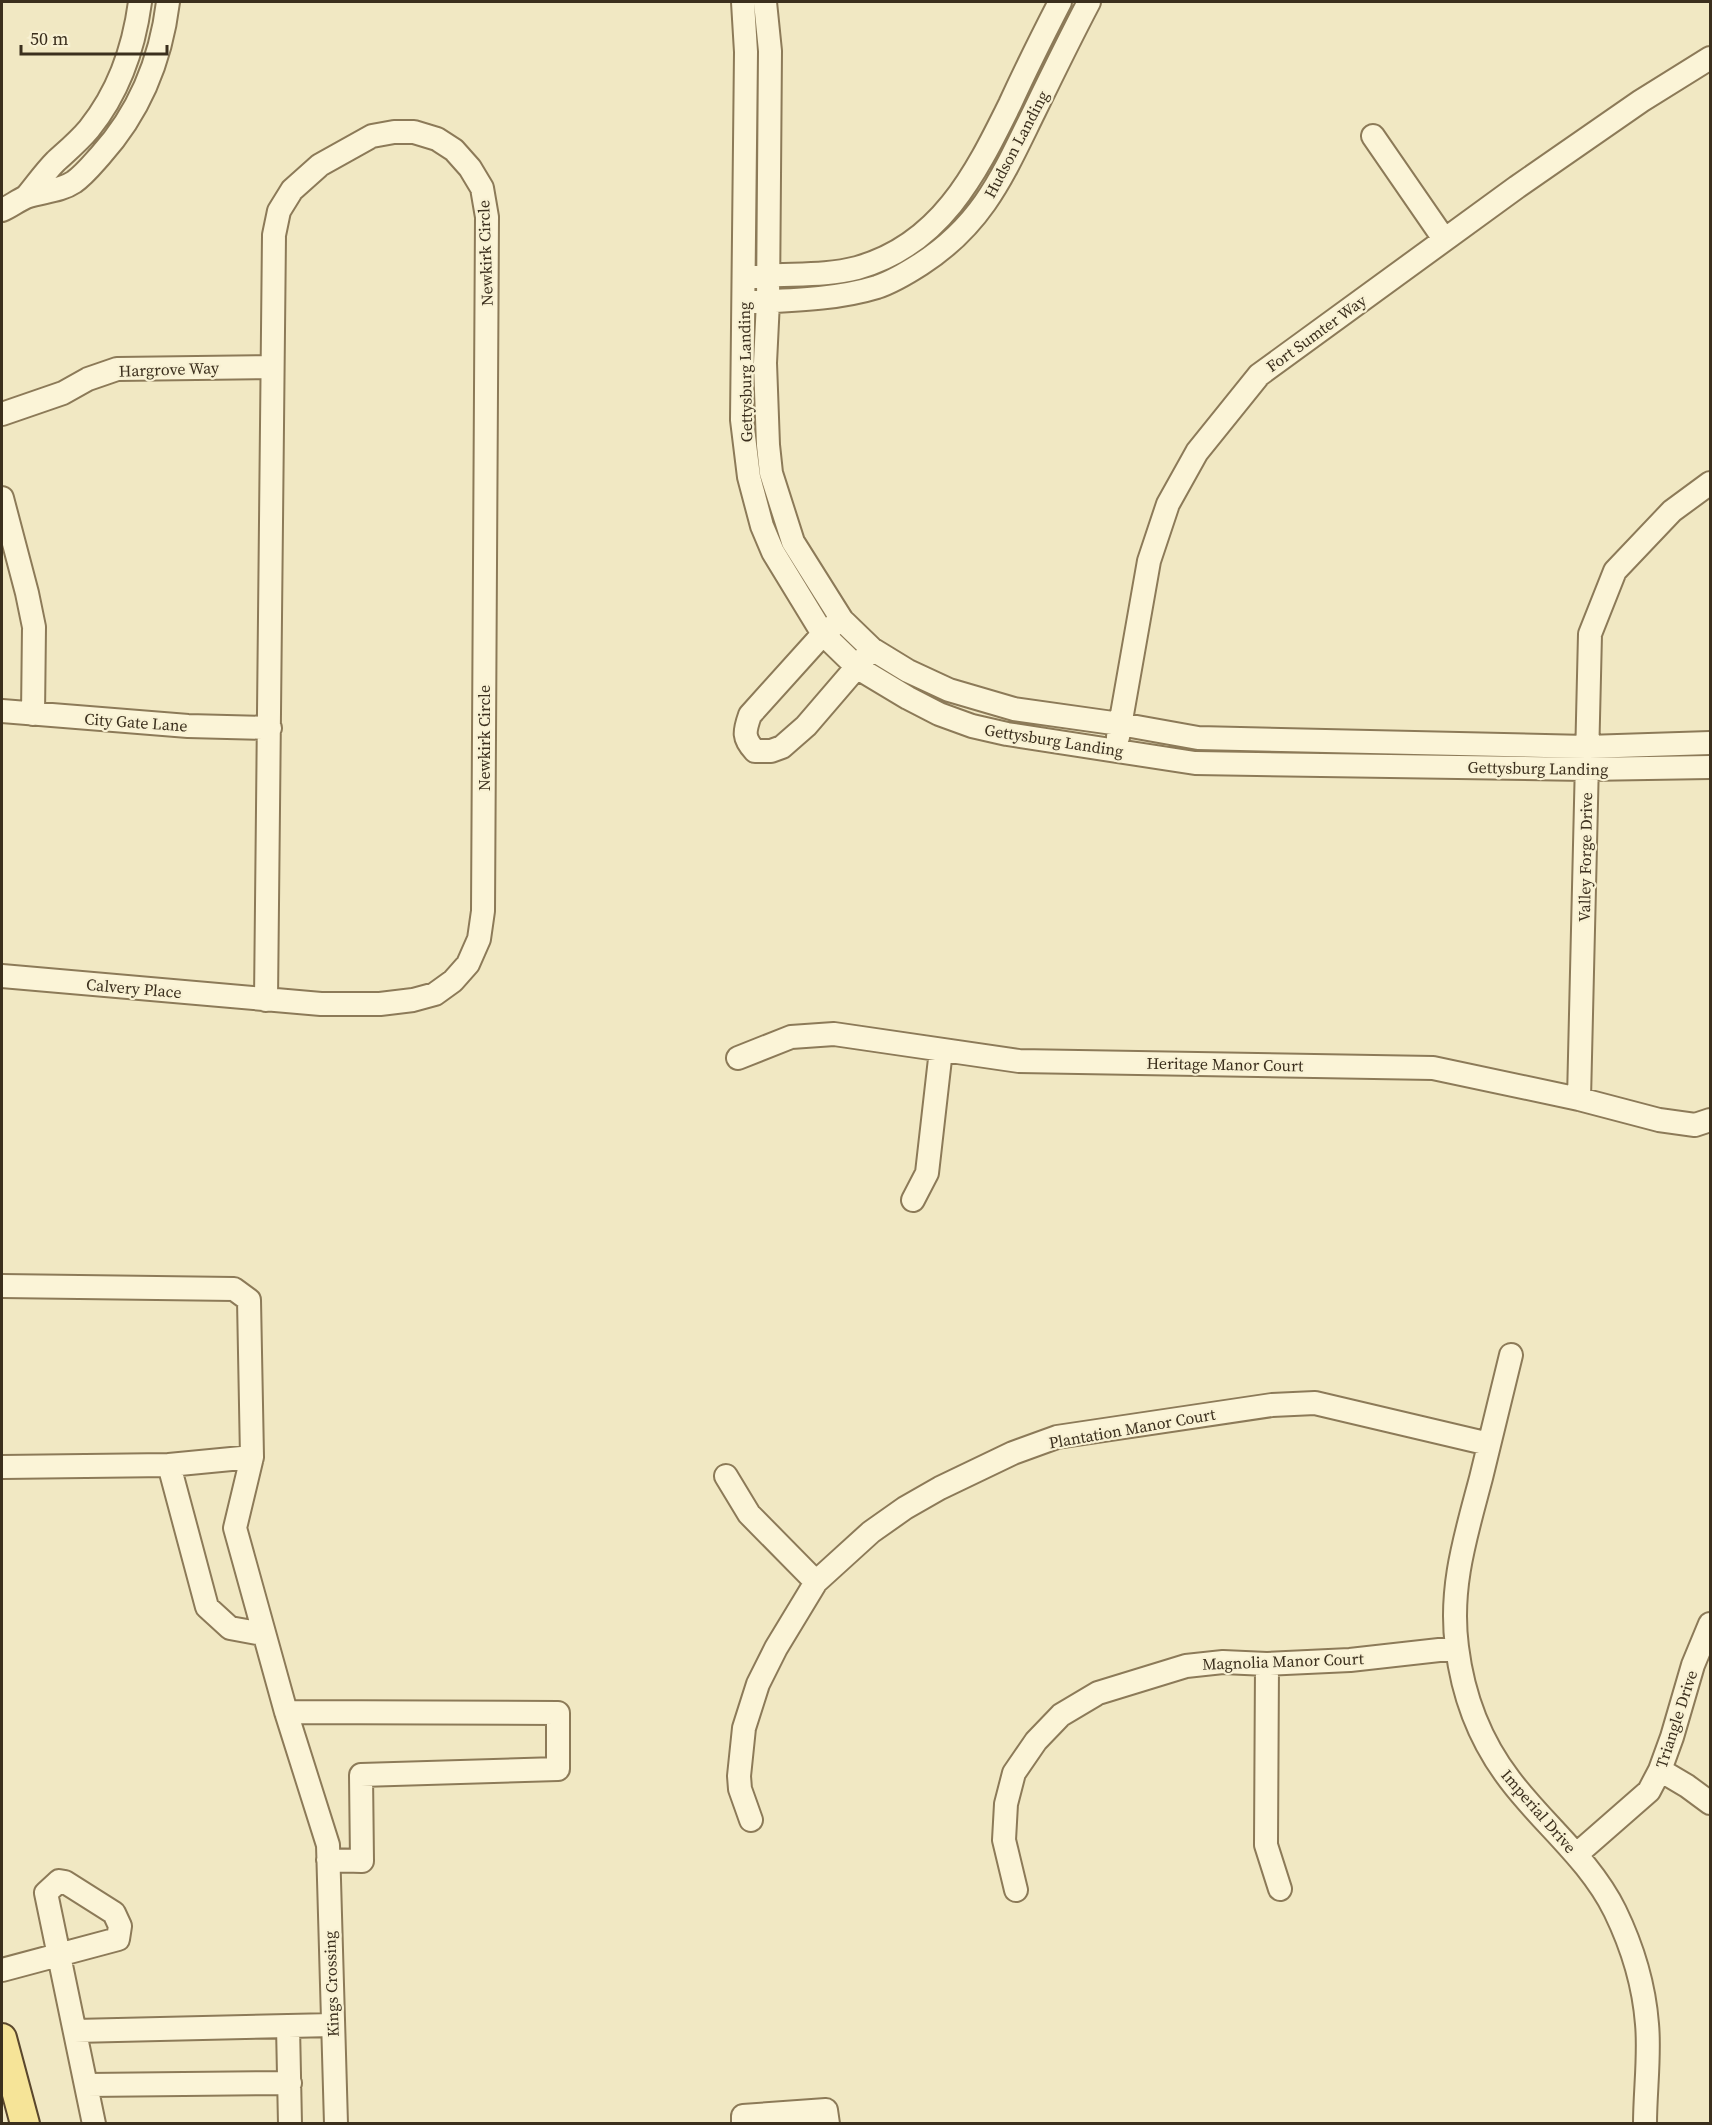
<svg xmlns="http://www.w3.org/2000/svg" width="1712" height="2125" viewBox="0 0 1712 2125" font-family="'Source Serif 4',serif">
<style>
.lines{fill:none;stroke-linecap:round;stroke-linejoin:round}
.minor-casing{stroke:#8c7a58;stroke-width:26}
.major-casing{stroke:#5a472d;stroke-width:32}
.minor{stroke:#fbf4d7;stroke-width:22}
.major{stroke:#f6e498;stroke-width:28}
.labels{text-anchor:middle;stroke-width:4.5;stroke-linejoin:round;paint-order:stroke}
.street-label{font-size:16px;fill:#3b2f1d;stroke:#f8f1d3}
</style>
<rect width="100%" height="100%" fill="#f1e8c3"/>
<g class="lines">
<g class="minor-casing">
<path id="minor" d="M 743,2 L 746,52 L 742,420 L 749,477 L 762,526 L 773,552 L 823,634 L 858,668 L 908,698 L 939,714 L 972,726 L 1007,734 L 1195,763 L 1586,769 L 1710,767
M 765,2 L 770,51 L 768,301 L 765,363 L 768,445 L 771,473 L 793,542 L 842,620 L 872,649 L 908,671 L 949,690 L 1014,709 L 1120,724 L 1198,738 L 1587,747 L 1710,743
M 1373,136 L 1444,239
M 26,197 C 36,185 45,172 56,161 C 67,151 79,141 89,129 C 118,93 134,47 140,2
M 2,210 C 10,207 17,201 26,197 C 42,191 59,192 74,182 C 84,175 92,165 100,156 C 139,113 161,59 168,2
M 753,277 C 787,273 823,277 857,268 C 940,245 975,175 1010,104 C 1026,69 1043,35 1060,2
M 754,302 C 794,300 838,299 877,287 C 892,282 907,273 921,264 C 983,224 1003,175 1034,112 C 1052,75 1070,38 1089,2
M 2,414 L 63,393 L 88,379 L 117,369 L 272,367
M 2,498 L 27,593 L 34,627 L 33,714
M 833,626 L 823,634 L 750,715 C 744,732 743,738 755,751 L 771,751 L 782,747 L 806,726 L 867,655
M 2,711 L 188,726 L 270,728
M 1118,737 L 1149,561 L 1168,504 L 1197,452 L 1259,375 L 1517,187 L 1641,101 L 1710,58
M 2,976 L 321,1004 L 380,1004 L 413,1000 L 435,994 L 453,981 L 468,964 L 479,939 L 483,911 L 487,217 L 482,188 L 470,168 L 454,150 L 437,139 L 414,132 L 394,132 L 372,136 L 320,165 L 292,190 L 279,211 L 274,235 L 266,1000
M 738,1058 L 791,1037 L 834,1034 L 1019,1061 L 1433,1068 L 1579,1099 L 1659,1120 L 1695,1125 L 1710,1120
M 1579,1099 L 1590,634 L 1615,571 L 1672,511 L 1710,483
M 913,1200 L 927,1173 L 941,1050
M 2,1286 L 234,1289 L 249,1300 L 252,1457 L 235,1528 L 286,1712 L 328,1845 L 336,2124
M 1511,1355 C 1501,1396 1491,1437 1481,1478 C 1466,1535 1449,1587 1457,1647 C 1463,1696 1480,1741 1510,1780 C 1544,1825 1589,1859 1615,1911 C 1632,1946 1644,1985 1647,2024 C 1650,2055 1645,2091 1645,2124
M 169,1465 L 252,1457
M 2,1467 L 169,1465 L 207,1607 L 230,1628 L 263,1634
M 726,1476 L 749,1514 L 816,1582
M 1267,1664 L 1266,1845 L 1280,1889
M 286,1712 L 558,1713 L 558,1769 L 361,1775 L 362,1861 L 328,1860
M 1660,1770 L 1687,1786 L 1710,1803
M 751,1820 L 740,1789 L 739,1776 L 744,1728 L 758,1684 L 776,1648 L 816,1582 L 871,1532 L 905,1508 L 940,1488 L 1013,1453 L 1057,1437 L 1272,1405 L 1315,1403 L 1489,1444
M 1577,1854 L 1649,1791 L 1660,1770 L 1672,1737 L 1693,1665 L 1710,1624
M 1016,1890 L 1004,1840 L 1006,1804 L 1014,1773 L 1036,1741 L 1061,1715 L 1098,1693 L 1186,1666 L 1223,1662 L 1267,1664 L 1350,1660 L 1457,1648
M 2,1970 L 118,1939 L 120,1926 L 114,1913 L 65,1882 L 59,1881 L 46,1893 L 94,2124
M 288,2026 L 333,2025
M 75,2031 L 288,2026 L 290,2124
M 87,2085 L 290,2083
M 743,2124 L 743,2116 L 826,2110 L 828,2124"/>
</g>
<g class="major-casing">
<path id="major" d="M 2,2038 L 25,2124"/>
</g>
<use href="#minor" class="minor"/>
<use href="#major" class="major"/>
</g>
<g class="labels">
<g class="street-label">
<text transform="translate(1016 144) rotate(-62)" y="6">Hudson Landing</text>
<text transform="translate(485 253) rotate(-92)" y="6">Newkirk Circle</text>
<text transform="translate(1316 333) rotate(-36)" y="6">Fort Sumter Way</text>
<text transform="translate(169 369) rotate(-2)" y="6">Hargrove Way</text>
<text transform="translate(745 372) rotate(-91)" y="6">Gettysburg Landing</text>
<text transform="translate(136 722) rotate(4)" y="6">City Gate Lane</text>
<text transform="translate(484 738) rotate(-90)" y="6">Newkirk Circle</text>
<text transform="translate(1054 740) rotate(9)" y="6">Gettysburg Landing</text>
<text transform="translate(1538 768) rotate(1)" y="6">Gettysburg Landing</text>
<text transform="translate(1585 857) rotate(-89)" y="6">Valley Forge Drive</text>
<text transform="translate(134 988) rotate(5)" y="6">Calvery Place</text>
<text transform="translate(1225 1064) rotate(1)" y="6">Heritage Manor Court</text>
<text transform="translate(1132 1428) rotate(-10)" y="6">Plantation Manor Court</text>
<text transform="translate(1283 1661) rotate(-2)" y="6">Magnolia Manor Court</text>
<text transform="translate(1676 1719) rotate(-72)" y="6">Triangle Drive</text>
<text transform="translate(1539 1811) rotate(49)" y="6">Imperial Drive</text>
<text transform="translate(331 1984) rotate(-92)" y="6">Kings Crossing</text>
</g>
</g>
<rect width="1712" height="2125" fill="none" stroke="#3b2f1d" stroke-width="6"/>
<path d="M21 45v9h146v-9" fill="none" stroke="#3b2f1d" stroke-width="3"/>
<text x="30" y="45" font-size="18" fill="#3b2f1d" stroke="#f8f1d3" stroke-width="4.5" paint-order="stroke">50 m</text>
</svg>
